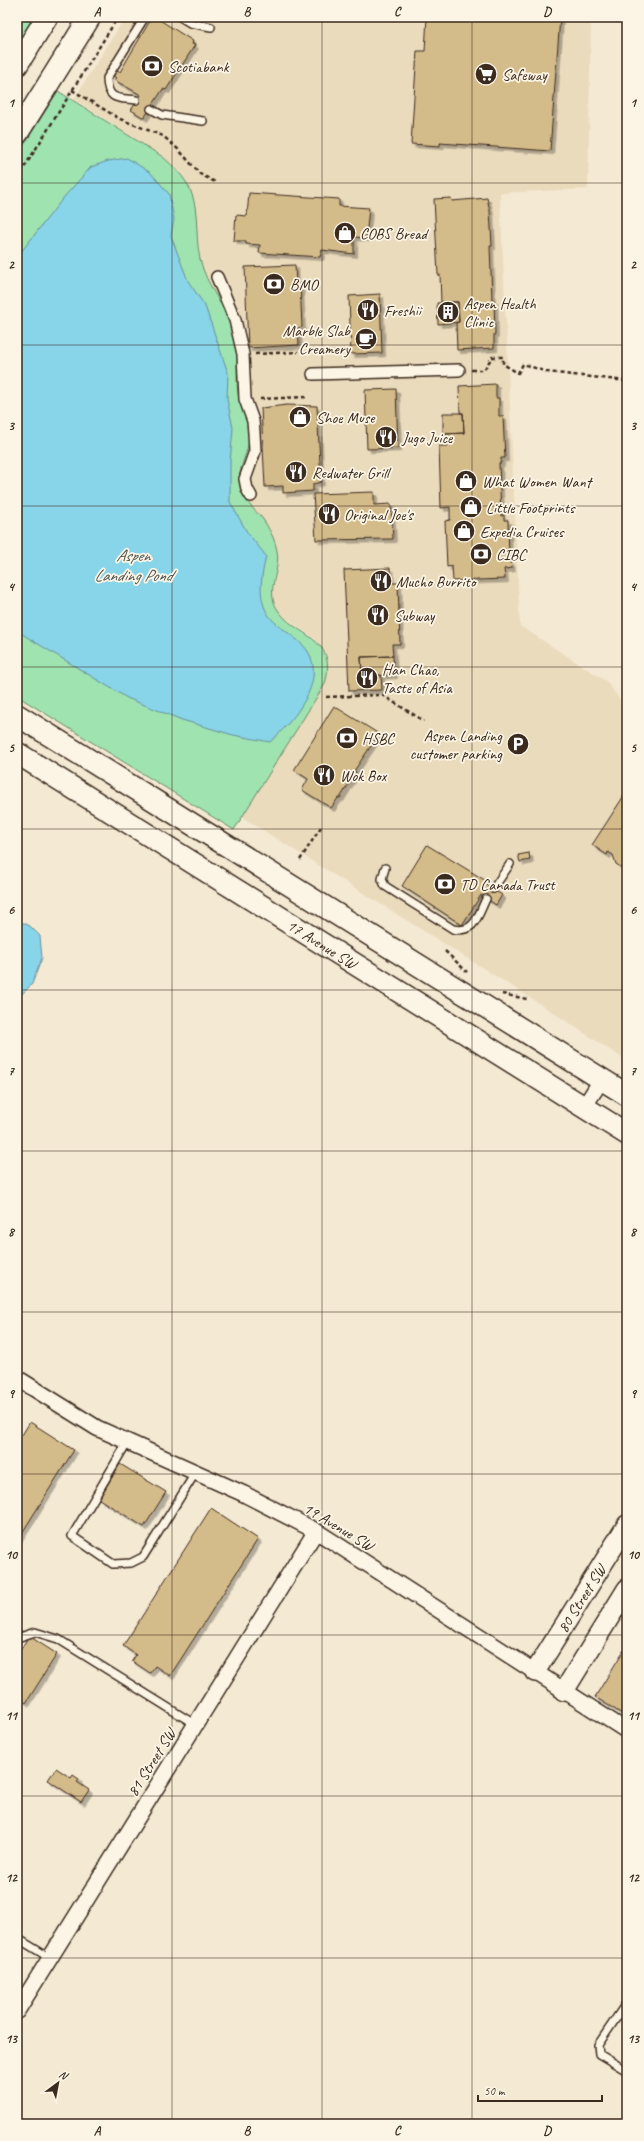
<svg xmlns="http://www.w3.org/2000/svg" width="644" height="2141" viewBox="0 0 644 2141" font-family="Caveat,sans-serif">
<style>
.built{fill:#eadbbd}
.green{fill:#9ee3b0;stroke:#6c8667}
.water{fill:#88d4e9;stroke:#699098}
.building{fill:#d4bb8a;stroke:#3b2a1e;filter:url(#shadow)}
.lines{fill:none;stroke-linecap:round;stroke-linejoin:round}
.service-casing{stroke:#3b2a1e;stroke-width:10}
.pedestrian-casing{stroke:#3b2a1e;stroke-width:14}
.minor-casing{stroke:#3b2a1e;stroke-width:18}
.tertiary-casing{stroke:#3b2a1e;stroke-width:22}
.secondary-casing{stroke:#3b2a1e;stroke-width:24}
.path{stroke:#3b2a1e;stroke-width:2.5;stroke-dasharray:4 3;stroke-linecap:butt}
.service{stroke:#fcf5e5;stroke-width:7}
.pedestrian{stroke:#fcf5e5;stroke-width:11}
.minor{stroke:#fcf5e5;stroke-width:15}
.tertiary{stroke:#fcf5e5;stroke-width:19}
.secondary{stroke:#fcf5e5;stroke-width:21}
.grid{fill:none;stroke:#3b2a1e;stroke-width:1;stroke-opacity:0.55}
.labels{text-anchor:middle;stroke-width:3.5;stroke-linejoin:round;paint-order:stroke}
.poi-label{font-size:16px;fill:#3b2a1e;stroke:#fcf5e5;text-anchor:start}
.street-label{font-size:16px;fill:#3b2a1e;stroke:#fcf5e5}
.water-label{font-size:17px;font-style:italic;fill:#4e5451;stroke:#fcf5e5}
.neatline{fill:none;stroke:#3b2a1e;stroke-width:1.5}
.grid-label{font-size:13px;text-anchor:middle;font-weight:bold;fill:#3b2a1e}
</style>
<defs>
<filter id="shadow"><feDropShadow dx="3.5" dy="3.5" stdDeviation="0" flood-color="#0004"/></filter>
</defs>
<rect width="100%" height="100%" fill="#f4e9d3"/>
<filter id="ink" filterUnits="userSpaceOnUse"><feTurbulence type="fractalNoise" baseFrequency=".025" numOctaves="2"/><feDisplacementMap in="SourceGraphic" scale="8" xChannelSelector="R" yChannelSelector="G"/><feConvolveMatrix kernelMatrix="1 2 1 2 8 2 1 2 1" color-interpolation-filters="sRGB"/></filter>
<g filter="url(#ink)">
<path class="built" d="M 125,17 L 591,17 L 588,189 L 500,193 L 520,626 L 606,681 L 627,709 L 627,1061 L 537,1002 L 242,817 L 315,700 L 324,684 L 328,669 L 325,653 L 314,638 L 283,616 L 276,606 L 272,594 L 277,568 L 277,552 L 274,540 L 270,530 L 246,500 L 241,491 L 238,478 L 241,465 L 246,455 L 242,409 L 238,392 L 238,359 L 229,320 L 203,269 L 196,236 L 195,205 L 163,157 L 74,99 Z"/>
<path class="green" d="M 17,17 L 34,17 L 17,44 Z
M 58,91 L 163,157 C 173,166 184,176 190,189 C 201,213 193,243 203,269 C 211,291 226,309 233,331 C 241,352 235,373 238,394 C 240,407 248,418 249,431 C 251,453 235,468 241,489 C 244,501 254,509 262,518 C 269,528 275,539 277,551 C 281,570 266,589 276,607 C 294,638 339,635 325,684 L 234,830 L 17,696 L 17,156 Z"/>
<path class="water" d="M 127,158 L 151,173 L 169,194 L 174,219 L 171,236 L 188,281 L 205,306 L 228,373 L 227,399 L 233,428 L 230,463 L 230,502 L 247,532 L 266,556 C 262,575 257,594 267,613 C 273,625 299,638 307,650 C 328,682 292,722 270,742 L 233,735 L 182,720 L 127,698 L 17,631 L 17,257 L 64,197 L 91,167 L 108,161 Z
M 17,920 L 30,926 L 40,936 L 42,958 L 32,984 L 17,999 Z"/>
<path class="building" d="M 155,17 L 193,41 L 192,44 L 195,45 L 166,90 L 163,89 L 144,118 L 131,110 L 141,95 L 114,80 L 116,78 L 113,76 L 115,71 L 120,72 L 151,19 L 152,20 Z
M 427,17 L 560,17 L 550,151 L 440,143 L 440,146 L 411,144 L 417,51 L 425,51 Z
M 249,193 L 339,199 L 339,206 L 369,208 L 366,238 L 354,237 L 354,254 L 322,250 L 320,257 L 259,253 L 260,245 L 246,244 L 246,241 L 234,241 L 236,215 L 247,216 Z
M 451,198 L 452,201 L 487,198 L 490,211 L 492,246 L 490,246 L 492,300 L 494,300 L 495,334 L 494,334 L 494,348 L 457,350 L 456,323 L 459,322 L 458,302 L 441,302 L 440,275 L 438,275 L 434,199 Z
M 295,265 L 296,283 L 300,283 L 302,327 L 298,328 L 299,345 L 248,348 L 245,267 Z
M 380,294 L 382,353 L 351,354 L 349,296 Z
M 458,302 L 459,322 L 438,324 L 437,303 Z
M 496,384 L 496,398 L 499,398 L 499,416 L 503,416 L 505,458 L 501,458 L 501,463 L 499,463 L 501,516 L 504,515 L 504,520 L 508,520 L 509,562 L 511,562 L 512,568 L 504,569 L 505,579 L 453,581 L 452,566 L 447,567 L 445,521 L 450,520 L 450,507 L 441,508 L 439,446 L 447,446 L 446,434 L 464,433 L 463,413 L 460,413 L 459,386 Z
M 396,389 L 398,448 L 367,449 L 365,390 Z
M 287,405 L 317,406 L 321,482 L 313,484 L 313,491 L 283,493 L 283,486 L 265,487 L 261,408 Z
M 443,413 L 463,413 L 464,433 L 443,434 Z
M 374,492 L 374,505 L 391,504 L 393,539 L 316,540 L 313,494 Z
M 390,568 L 391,583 L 398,583 L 400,644 L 392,644 L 393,656 L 361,657 L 362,676 L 381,675 L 382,690 L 349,691 L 344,570 Z
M 393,656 L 394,675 L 362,676 L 361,657 Z
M 334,706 L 379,734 L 354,771 L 356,772 L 340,798 L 338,798 L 331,808 L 302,790 L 308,779 L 294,770 Z
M 627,791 L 627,871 L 616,864 L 613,855 L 608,852 L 607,855 L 592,845 Z
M 427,845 L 488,882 L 486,885 L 502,895 L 496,905 L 481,895 L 462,925 L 402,886 Z
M 529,853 L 530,860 L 520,862 L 518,855 Z
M 30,1422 L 74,1450 L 17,1541 L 17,1443 Z
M 120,1464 L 166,1492 L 144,1527 L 99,1499 Z
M 211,1508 L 258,1539 L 170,1676 L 155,1666 L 150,1673 L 132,1661 L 136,1655 L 123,1646 Z
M 29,1636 L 57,1654 L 26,1703 L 17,1697 L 17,1655 Z
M 627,1645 L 627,1717 L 595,1697 Z
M 56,1768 L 71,1778 L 73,1775 L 79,1779 L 77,1782 L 89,1790 L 81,1802 L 48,1780 Z"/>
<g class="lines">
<g class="service-casing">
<path id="service" d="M 180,17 L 190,23 L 211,27
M 136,100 C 119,98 107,101 107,78 L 145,17
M 151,109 L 162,115 L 203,121
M 385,868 L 382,879 L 385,886 L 453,929 C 475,934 478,915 486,899
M 493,889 L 510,864
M 128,1441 L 72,1536 L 113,1564 L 131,1563 L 143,1557 L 196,1472
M 17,1638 L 35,1632 L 58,1639 L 196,1725
M 17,1938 L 50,1958
M 627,2002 L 598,2045 L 599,2054 L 627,2071"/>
</g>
<g class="pedestrian-casing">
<path id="pedestrian" d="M 217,277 L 235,320 L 243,354 L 245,399 L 253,421 L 254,433 L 255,451 L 245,479 L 247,489 L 251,496
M 313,374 L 459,370"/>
</g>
<g class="minor-casing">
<path id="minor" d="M 584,1107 L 602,1079
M 17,1378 L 97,1428 L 244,1494 L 316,1531 L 627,1731
M 17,2011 L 316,1531"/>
</g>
<g class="tertiary-casing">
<g id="tertiary">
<path id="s1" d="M 535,1672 L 627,1525"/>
<path d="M 564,1691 L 627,1589"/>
</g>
</g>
<g class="secondary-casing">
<g id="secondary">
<path d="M 17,65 L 47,17"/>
<path d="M 17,134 L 90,17"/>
<path d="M 17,715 L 627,1095"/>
<path id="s2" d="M 17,753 L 627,1134"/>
</g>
</g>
<path class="path" d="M 72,90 L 120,119 L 163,136 L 179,150 L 200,174 L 217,183
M 17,179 L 118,17
M 255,354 L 298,352
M 471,370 L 484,370 L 492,357 L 503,357 L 503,364 L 518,373 L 523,364 L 547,372 L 627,381
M 260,399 L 306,397
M 326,697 L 382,695 L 424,721
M 300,860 L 321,827
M 445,951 L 467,972
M 502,994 L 527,999"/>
<use href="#service" class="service"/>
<use href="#pedestrian" class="pedestrian"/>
<use href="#minor" class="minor"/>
<use href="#tertiary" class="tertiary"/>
<use href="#secondary" class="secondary"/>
</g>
</g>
<path class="grid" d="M 172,17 L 172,2124M 322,17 L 322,2124M 472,17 L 472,2124M 17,183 L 627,183M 17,345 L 627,345M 17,506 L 627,506M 17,667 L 627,667M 17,829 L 627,829M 17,990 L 627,990M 17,1151 L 627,1151M 17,1312 L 627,1312M 17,1474 L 627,1474M 17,1635 L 627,1635M 17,1796 L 627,1796M 17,1958 L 627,1958"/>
<defs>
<g id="bank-disc" transform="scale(1.15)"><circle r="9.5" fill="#3b2a1e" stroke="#fcf5e5"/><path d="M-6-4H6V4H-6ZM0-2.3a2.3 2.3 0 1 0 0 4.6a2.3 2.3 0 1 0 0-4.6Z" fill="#fff"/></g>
<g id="supermarket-disc" transform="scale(1.15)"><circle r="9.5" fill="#3b2a1e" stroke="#fcf5e5"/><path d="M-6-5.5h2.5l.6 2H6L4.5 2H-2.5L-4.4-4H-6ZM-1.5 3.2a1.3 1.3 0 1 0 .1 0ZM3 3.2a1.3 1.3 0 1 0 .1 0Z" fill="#fff"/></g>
<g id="shop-disc" transform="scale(1.15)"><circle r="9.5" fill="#3b2a1e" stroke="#fcf5e5"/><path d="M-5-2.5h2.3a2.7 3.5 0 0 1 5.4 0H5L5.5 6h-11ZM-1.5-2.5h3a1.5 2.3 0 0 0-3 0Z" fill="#fff"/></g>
<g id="restaurant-disc" transform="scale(1.15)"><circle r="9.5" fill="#3b2a1e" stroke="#fcf5e5"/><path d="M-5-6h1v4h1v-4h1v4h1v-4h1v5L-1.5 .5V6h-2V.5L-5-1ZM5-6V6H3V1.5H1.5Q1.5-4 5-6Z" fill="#fff"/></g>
<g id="building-disc" transform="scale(1.15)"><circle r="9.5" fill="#3b2a1e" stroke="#fcf5e5"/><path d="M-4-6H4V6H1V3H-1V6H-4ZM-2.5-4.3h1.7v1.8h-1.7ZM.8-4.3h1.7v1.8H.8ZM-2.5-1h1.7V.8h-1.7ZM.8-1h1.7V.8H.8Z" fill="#fff"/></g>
<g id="cafe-disc" transform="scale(1.15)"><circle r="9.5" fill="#3b2a1e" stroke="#fcf5e5"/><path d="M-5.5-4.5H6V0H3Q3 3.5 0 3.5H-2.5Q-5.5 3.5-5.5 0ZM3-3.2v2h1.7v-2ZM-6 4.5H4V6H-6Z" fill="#fff"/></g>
<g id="parking-disc" transform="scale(1.15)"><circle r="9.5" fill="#3b2a1e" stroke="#fcf5e5"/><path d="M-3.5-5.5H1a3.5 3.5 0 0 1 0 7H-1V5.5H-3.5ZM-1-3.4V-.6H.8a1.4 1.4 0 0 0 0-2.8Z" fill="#fff"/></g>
</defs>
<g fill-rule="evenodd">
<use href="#bank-disc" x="152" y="66"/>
<use href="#supermarket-disc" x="486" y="74"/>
<use href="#shop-disc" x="345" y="233"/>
<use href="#bank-disc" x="274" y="284"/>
<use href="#restaurant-disc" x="368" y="310"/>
<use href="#building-disc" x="448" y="312"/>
<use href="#cafe-disc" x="366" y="339"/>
<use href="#shop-disc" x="300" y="417"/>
<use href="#restaurant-disc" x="386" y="437"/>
<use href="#restaurant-disc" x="296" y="472"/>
<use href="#shop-disc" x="466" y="481"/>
<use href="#shop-disc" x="471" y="507"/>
<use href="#restaurant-disc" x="329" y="514"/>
<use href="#shop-disc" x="464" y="531"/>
<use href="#bank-disc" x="481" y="554"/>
<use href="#restaurant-disc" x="381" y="581"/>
<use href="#restaurant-disc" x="378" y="615"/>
<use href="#restaurant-disc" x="367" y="678"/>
<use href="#bank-disc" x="347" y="738"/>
<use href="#parking-disc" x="518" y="744"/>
<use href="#restaurant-disc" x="324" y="775"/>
<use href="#bank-disc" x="445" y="884"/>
</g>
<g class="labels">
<g class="poi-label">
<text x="168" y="72">Scotiabank</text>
<text x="502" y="80">Safeway</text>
<text x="360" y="239">COBS Bread</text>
<text x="290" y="290">BMO</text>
<text x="464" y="309">Aspen Health<tspan x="464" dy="18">Clinic</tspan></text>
<text x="384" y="316">Freshii</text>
<text x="350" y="336" text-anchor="end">Marble Slab<tspan x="350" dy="18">Creamery</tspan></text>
<text x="316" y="423">Shoe Muse</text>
<text x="402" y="443">Jugo Juice</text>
<text x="312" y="478">Redwater Grill</text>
<text x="482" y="487">What Women Want</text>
<text x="486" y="513">Little Footprints</text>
<text x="344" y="520">Original Joe's</text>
<text x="480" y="537">Expedia Cruises</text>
<text x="496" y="560">CIBC</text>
<text x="396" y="587">Mucho Burrito</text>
<text x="394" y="621">Subway</text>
<text x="382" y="675">Han Chao,<tspan x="382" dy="18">Taste of Asia</tspan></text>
<text x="502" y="741" text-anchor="end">Aspen Landing<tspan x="502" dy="18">customer parking</tspan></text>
<text x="362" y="744">HSBC</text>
<text x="340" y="781">Wok Box</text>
<text x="460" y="890">TD Canada Trust</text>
</g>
<g class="street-label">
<text dy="6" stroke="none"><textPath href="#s2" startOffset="360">17 Avenue SW</textPath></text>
<text transform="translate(339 1526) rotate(31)" y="6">19 Avenue SW</text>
<text dy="6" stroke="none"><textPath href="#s1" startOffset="87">80 Street SW</textPath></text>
<text transform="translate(151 1762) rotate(-58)" y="6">81 Street SW</text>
</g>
<g class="water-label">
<text x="133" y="561">Aspen<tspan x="133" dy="20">Landing Pond</tspan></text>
</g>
</g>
<rect width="644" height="2141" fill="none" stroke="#fcf5e5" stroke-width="44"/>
<g transform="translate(58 2083) rotate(32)" stroke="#fcf5e5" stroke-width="3" paint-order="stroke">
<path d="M0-3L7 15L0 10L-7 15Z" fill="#3b2a1e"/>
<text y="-6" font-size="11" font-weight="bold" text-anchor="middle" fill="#3b2a1e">N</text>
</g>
<path d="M478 2095v6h124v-6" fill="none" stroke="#3b2a1e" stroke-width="2"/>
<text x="484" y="2095" font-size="12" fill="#3b2a1e" stroke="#fcf5e5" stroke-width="3" paint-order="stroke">50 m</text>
<rect x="22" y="22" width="600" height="2097" class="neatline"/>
<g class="grid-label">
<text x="97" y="16">A</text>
<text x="247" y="16">B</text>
<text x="397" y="16">C</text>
<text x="547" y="16">D</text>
<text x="11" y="107">1</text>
<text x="633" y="107">1</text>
<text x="11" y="269">2</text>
<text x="633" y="269">2</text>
<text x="11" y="430">3</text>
<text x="633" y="430">3</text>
<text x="11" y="591">4</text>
<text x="633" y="591">4</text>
<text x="11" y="752">5</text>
<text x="633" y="752">5</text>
<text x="11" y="914">6</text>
<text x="633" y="914">6</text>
<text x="11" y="1075">7</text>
<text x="633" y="1075">7</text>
<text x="11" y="1236">8</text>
<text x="633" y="1236">8</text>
<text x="11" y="1398">9</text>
<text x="633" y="1398">9</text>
<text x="11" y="1559">10</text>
<text x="633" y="1559">10</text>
<text x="11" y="1720">11</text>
<text x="633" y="1720">11</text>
<text x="11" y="1882">12</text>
<text x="633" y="1882">12</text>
<text x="11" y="2043">13</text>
<text x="633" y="2043">13</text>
<text x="97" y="2135">A</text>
<text x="247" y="2135">B</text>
<text x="397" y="2135">C</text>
<text x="547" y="2135">D</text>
</g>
</svg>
